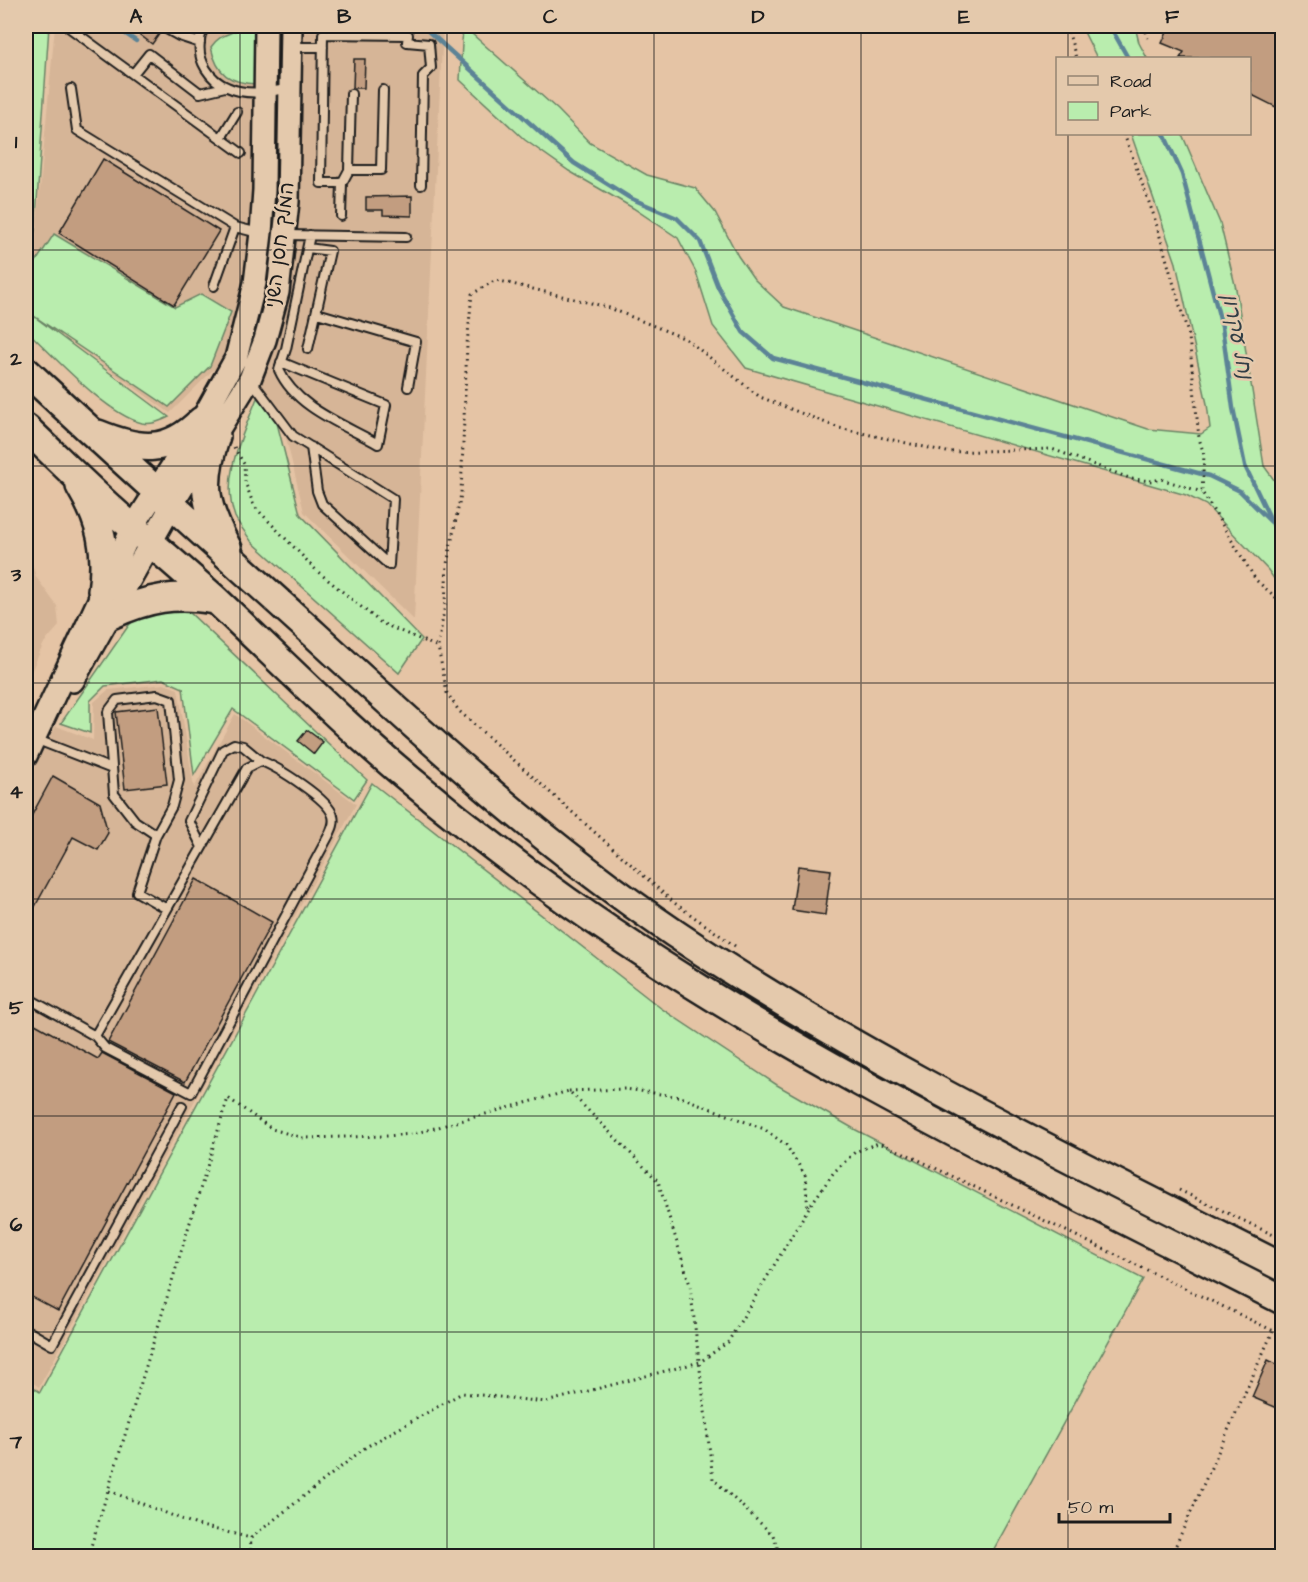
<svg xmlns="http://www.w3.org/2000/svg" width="1308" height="1582" viewBox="0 0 1308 1582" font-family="'Architects Daughter','Playpen Sans Hebrew',sans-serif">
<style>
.built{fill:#d6b597}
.green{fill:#b9edae;stroke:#6a8465;stroke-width:1.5}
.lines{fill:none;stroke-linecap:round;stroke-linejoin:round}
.stream{stroke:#5c8396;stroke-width:4.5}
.building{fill:#c29d80;stroke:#1c1c1c;stroke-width:1.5}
.lane-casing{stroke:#1c1c1c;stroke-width:12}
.secondary-casing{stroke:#1c1c1c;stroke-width:26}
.highway-casing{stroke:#1c1c1c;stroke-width:32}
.path{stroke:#1c1c1c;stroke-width:3;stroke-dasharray:1.5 4.5;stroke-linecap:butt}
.lane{stroke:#e4c9ac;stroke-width:8}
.secondary{stroke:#e4c9ac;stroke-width:21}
.highway{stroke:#e4c9ac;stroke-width:27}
.grid{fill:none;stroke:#1c1c1c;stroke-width:1.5;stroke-opacity:0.55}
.labels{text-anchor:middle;stroke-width:5;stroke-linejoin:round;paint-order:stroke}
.street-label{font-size:20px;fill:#1c1c1c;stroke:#e4c9ac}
.water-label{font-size:21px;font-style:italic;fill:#313e45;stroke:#e4c9ac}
.neatline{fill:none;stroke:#1c1c1c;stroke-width:2}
.grid-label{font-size:20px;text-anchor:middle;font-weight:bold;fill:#1c1c1c}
</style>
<rect width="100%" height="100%" fill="#e5c4a5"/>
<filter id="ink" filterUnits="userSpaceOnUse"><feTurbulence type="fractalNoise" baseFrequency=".0167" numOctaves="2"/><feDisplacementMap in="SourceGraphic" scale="12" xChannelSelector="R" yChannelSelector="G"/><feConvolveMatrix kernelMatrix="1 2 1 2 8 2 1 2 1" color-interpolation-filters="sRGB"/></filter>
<g filter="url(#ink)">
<path class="built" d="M 55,26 L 443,26 L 414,620 L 304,512 L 280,413 L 214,369 L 170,413 L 26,310 L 26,253 L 36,231 Z
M 26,542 L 36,577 L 57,606 L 59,626 L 44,643 L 26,683 Z
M 164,684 L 178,689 L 194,788 L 235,714 L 356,804 L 39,1387 L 26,1378 L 26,783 L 56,726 L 93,740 L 94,702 L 108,690 Z"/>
<path class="green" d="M 26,26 L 49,26 L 35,231 L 26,252 Z
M 243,26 L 258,26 L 257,84 C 230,83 217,75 211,47 C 221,32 231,36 243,26 Z
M 463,26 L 558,110 L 590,143 L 647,175 L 695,188 L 715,212 L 738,256 L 754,279 L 784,307 L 1148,429 L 1201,434 L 1210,428 L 1207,404 L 1176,263 L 1131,134 L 1182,134 L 1220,223 L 1236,289 L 1264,466 L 1282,491 L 1282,590 L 1268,570 L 1206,505 L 1186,495 L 746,368 L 713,326 L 696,272 L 678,238 L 633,208 L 569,171 L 525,140 L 460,80 Z
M 1081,26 L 1135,26 L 1139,43 L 1147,58 L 1097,58 Z
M 54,234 L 175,307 L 201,294 L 231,312 L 210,366 L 169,407 L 28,312 L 169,417 C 160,421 152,425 142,423 C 106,414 54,356 26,330 L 26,277 Z
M 257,398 L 275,415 L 300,514 L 422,639 L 399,673 L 251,541 C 246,533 239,525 235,517 C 220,477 243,435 257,398 Z
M 171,607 L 190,613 L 367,780 L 354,799 L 233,709 L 194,775 L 183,688 L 163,679 L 105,686 L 90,701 L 90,733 L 61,723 L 129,625 L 147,609 Z
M 372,783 L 662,1009 L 777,1085 L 856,1130 L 1143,1279 L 990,1556 L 26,1556 L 26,1383 L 40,1392 Z"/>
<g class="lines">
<path class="stream" d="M 114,26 L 136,41
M 1110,26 L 1128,58
M 427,30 L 574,163 L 630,198 L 677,218 L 700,241 L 718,287 L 743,332 L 773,358 L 1209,476 L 1240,491 L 1271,522
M 1164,134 L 1182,174 L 1222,327 L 1233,408 L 1245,466 L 1282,543"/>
</g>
<path class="building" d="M 128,26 L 149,26 L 160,33 L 152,44 Z
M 1170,26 L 1282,26 L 1282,110 L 1250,94 L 1250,58 L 1180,58 L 1184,52 L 1162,43 Z
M 354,59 L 365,59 L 364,88 L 353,88 Z
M 103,159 L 219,231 L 174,305 L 59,233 Z
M 412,196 L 412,216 L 383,215 L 383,210 L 366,210 L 366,197 Z
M 158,707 L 167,784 L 125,789 L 116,712 Z
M 307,730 L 323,742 L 314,754 L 298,741 Z
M 53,776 L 100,803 L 108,833 L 98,850 L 73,837 L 26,923 L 26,826 Z
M 798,866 L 831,870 L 825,915 L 792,910 Z
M 196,879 L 272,922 L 185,1082 L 108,1042 Z
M 26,1019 L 98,1059 L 102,1053 L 176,1092 L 58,1311 L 26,1294 Z
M 1268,1360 L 1282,1367 L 1282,1410 L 1252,1397 Z"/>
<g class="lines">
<g class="lane-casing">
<path id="lane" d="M 67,26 L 241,153
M 161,26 L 179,36 L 200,43
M 214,26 C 211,27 207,27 205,29 C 201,32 200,37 200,42 C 197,61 210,80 227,87 C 246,96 268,92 288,89
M 292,47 L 323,47
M 133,74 L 149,54 L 200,93 L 225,87
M 71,89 L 77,130 L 235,227 L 259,233
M 221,138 L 237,112
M 349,170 L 381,170 L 383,90
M 342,183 L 321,183 L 323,34 L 408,35 L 407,42 L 429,44 L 431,68 L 423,76 L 421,185
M 341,216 L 342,183 L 349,170 L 351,94
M 287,235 L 406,237
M 308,248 L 330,251 L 308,349
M 214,286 L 235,227
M 317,313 L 416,342 L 408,387
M 281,362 L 386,405 L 378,444 C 343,424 296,408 279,370 L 286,349 L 310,235
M 251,380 L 293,436 L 393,499 L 389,565 L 322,504 L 317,491 L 311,447
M 157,695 L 171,700 L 179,780 L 172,806 L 156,835 L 135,821 L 114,794 L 108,712 L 117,700 Z
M 35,739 L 112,769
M 261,761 C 277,767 329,799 333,816 C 335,823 332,829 329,835 L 191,1093 L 105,1048 L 95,1036 L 247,768 Z
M 156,835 L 137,892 L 167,909
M 202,847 L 189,821 L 223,750 L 234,744 L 243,746 L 261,761
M 26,997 L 95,1036
M 26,1330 L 52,1345 L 182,1106"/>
</g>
<g class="secondary-casing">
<path id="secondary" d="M 73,681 L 172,505 L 250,379 L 265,340 L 278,292 L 288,202 L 291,26
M 26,756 L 133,527 L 201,421 L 236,358 L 255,283 L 261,233 L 264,190 L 266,26"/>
</g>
<g class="highway-casing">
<path id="highway" d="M 26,371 C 121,460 218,547 314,634 C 429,740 544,845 674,933 C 866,1062 1076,1162 1282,1267
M 26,428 C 61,461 96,497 133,528 C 161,551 188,575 215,599 C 279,659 341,722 408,778 C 459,821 512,862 567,901 C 790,1059 1040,1176 1282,1300
M 98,434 C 140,451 168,454 201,421
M 216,436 C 200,484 204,505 228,549
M 80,486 C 101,521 108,551 102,591
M 111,615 C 148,598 175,593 215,600"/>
</g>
<path class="path" d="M 1067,26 L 1076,58
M 1144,26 L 1148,38
M 1124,134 L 1154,216 L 1189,337 L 1199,438 L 1204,455 L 1202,492 L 1256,580 L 1282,603
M 234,447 L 244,464 L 245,482 L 254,506 L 317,571 L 381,623 L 438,647
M 735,946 L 673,902 L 459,711 L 447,693 L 438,647 L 445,604 L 447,564 L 461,494 L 467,344 L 472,294 L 496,280 L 607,307 L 686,339 L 760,397 L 839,428 L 947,452 L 1052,449 L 1132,479 L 1152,481 L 1161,479 L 1202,492
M 569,1091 L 626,1089 L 681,1097 L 764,1129 L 786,1145 L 805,1175 L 808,1209
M 1179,1190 L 1282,1239
M 109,1491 L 197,1525 L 251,1538
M 88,1556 L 228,1098 L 272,1129 L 303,1138 L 386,1136 L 413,1134 L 569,1091 L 658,1181 L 690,1285 L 713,1479 L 773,1535 L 780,1556
M 250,1556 L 251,1538 L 366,1447 L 462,1393 L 546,1402 L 700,1362 L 728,1342 L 808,1209 L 834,1172 L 855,1152 L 878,1143 L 902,1152 L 1282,1335
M 1171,1556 L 1273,1331"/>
<use href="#lane" class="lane"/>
<use href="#secondary" class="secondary"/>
<use href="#highway" class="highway"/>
</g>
</g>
<path class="grid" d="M 240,26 L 240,1556M 447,26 L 447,1556M 654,26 L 654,1556M 861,26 L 861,1556M 1068,26 L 1068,58M 1068,134 L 1068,1556M 26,250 L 1282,250M 26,466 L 1282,466M 26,683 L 1282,683M 26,899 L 1282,899M 26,1116 L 1282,1116M 26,1332 L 1282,1332"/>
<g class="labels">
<g class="street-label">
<text transform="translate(279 245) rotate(-83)" y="7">המלך חסן השני</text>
</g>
<g class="water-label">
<text transform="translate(1238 336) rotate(79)" y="7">נחל עקרון</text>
</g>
</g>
<rect width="1308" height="1582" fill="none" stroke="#e4c9ac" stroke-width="66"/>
<rect x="1056" y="57" width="195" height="78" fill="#e4c9ac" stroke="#948472" stroke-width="1.5"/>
<rect x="1068" y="76" width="30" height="9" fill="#e4c9ac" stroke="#948472" stroke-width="1.5"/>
<text x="1110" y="87" font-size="18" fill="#1c1c1c">Road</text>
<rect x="1068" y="102" width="30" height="18" fill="#b9edae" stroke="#948472" stroke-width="1.5"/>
<text x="1110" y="117" font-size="18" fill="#1c1c1c">Park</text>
<path d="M1059 1513v9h111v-9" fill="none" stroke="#1c1c1c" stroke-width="3"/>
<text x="1068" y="1513" font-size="18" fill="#1c1c1c" stroke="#e4c9ac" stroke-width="4.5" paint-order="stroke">50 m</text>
<rect x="33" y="33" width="1242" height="1516" class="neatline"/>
<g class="grid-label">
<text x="136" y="23">A</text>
<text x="344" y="23">B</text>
<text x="550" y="23">C</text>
<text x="758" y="23">D</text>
<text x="964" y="23">E</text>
<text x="1172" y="23">F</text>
<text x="16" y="148">1</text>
<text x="16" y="365">2</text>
<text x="16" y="581">3</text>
<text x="16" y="798">4</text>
<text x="16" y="1014">5</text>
<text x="16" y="1231">6</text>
<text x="16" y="1448">7</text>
</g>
</svg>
